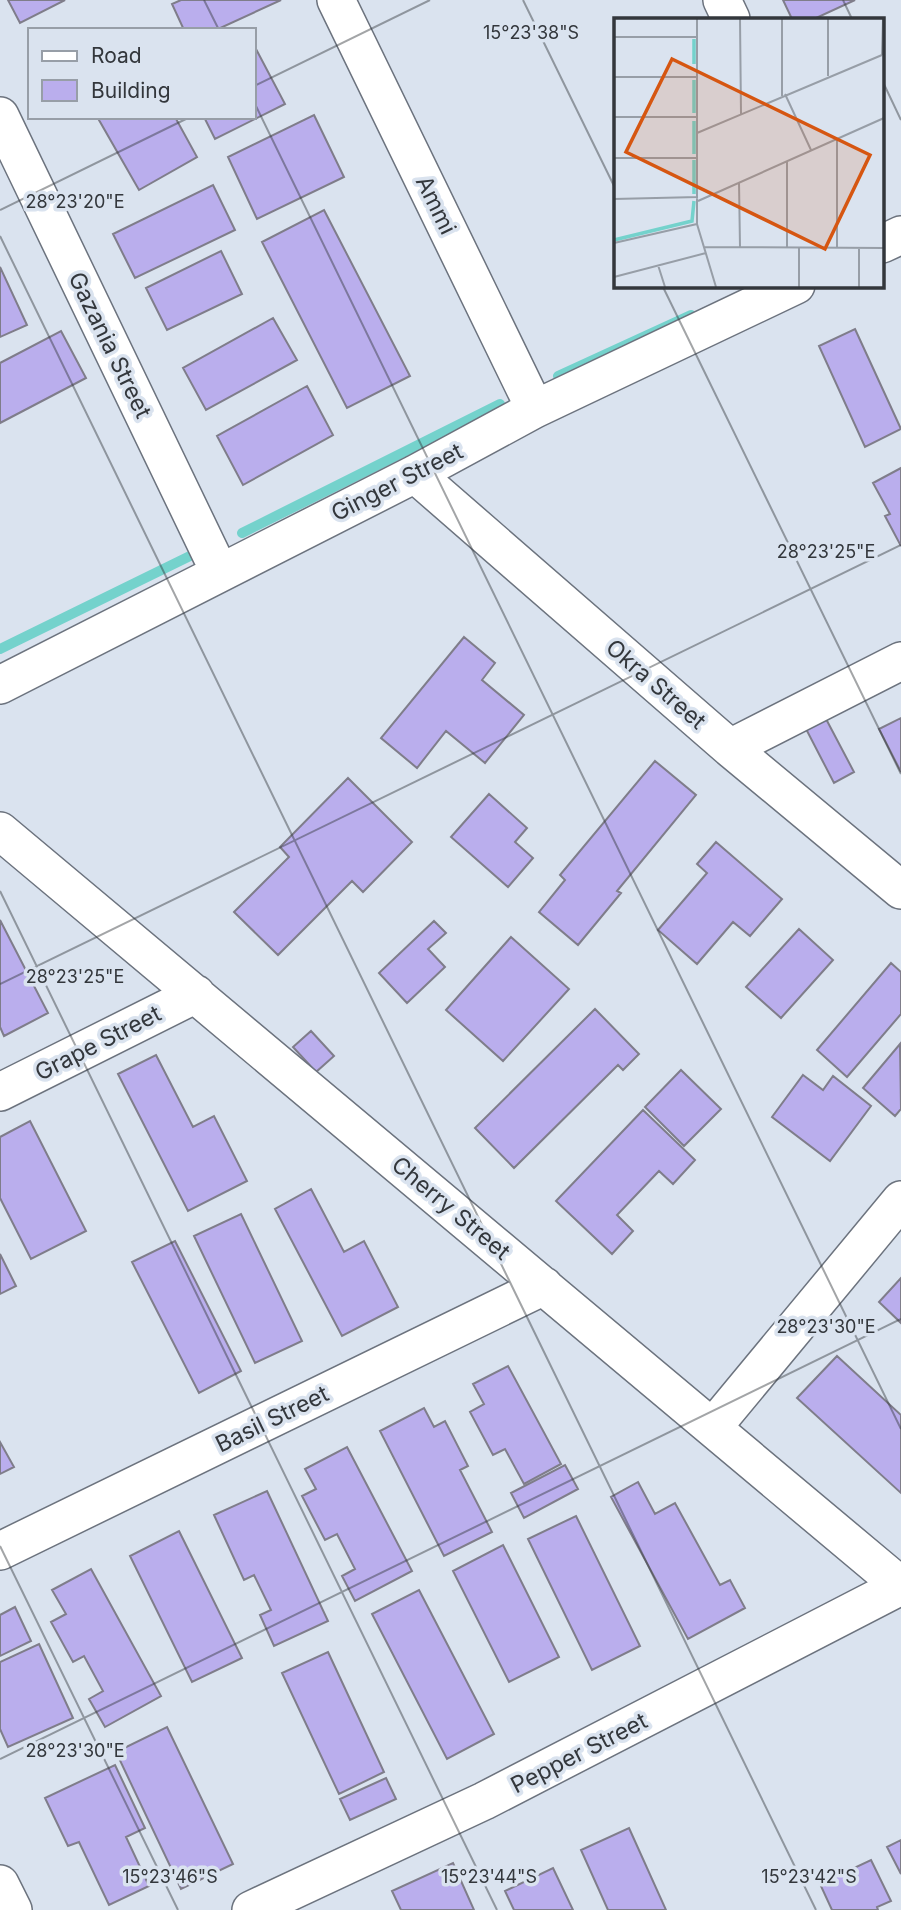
<svg xmlns="http://www.w3.org/2000/svg" width="901" height="1910" viewBox="0 0 901 1910" font-family="Inter,sans-serif">
<style>
.lines{fill:none;stroke-linecap:round;stroke-linejoin:round}
.stream{stroke:#74d2cc;stroke-width:10}
.building{fill:#baaeed;stroke:#7f7d8a;stroke-width:2}
.street-casing{stroke:#6c737e;stroke-width:40}
.street{stroke:#fff;stroke-width:37}
.ticks{fill:none;stroke:#33373c;stroke-width:2;stroke-opacity:0.45}
.labels{text-anchor:middle;stroke-width:7;stroke-linejoin:round;paint-order:stroke}
.street-label{font-size:23px;fill:#33373c;stroke:#dae3ef}
.inset-river{fill:none;stroke:#74d2cc;stroke-width:3.5}
.inset-road{fill:none;stroke:#979ea7;stroke-width:2}
.view{fill:#d65611;fill-opacity:0.15;stroke:#d65611;stroke-width:3.5}
.inset-edge{fill:none;stroke:#33373c;stroke-width:3.5}
.ticks-label{font-size:18px;text-anchor:middle;fill:#33373c;stroke:#dae3ef;stroke-width:7;stroke-linejoin:round;paint-order:stroke}
</style>
<rect width="100%" height="100%" fill="#dae3ef"/>
<g class="lines">
<path class="stream" d="M 558,376 L 691,315
M 242,533 L 500,404
M 0,649 L 192,555"/>
</g>
<path class="building" d="M 8,0 L 65,0 L 20,23 Z
M 181,0 L 281,0 L 216,30 L 184,30 L 172,4 Z
M 783,0 L 855,0 L 814,19 L 792,19 Z
M 256,49 L 285,104 L 215,139 L 204,117 L 254,117 L 254,50 Z
M 314,115 L 344,177 L 257,219 L 228,157 Z
M 104,117 L 175,117 L 197,157 L 139,190 L 99,120 Z
M 213,185 L 235,230 L 135,278 L 113,234 Z
M 324,210 L 410,376 L 347,408 L 262,242 Z
M 221,251 L 242,294 L 167,330 L 146,288 Z
M 0,267 L 27,325 L 0,337 Z
M 273,318 L 297,360 L 206,410 L 183,368 Z
M 855,329 L 901,429 L 865,447 L 819,346 Z
M 61,331 L 86,378 L 0,423 L 0,363 Z
M 307,386 L 333,435 L 243,485 L 217,436 Z
M 901,468 L 901,546 L 885,516 L 890,514 L 873,483 Z
M 464,637 L 495,663 L 482,680 L 524,715 L 485,763 L 446,731 L 417,768 L 381,738 Z
M 825,717 L 854,772 L 834,783 L 805,727 Z
M 901,718 L 901,772 L 879,729 Z
M 655,761 L 696,795 L 617,891 L 621,893 L 578,945 L 539,912 L 565,880 L 560,875 Z
M 348,778 L 412,842 L 363,892 L 352,881 L 278,955 L 234,912 L 289,857 L 280,847 Z
M 489,794 L 527,828 L 515,842 L 533,858 L 508,887 L 451,837 Z
M 716,842 L 782,899 L 750,936 L 733,922 L 697,964 L 658,930 L 707,873 L 697,864 Z
M 0,920 L 48,1013 L 4,1036 L 0,1027 Z
M 434,921 L 446,933 L 428,949 L 445,967 L 407,1003 L 379,973 Z
M 799,929 L 833,960 L 781,1018 L 746,987 Z
M 511,937 L 569,989 L 503,1061 L 446,1010 Z
M 891,963 L 901,972 L 901,1014 L 847,1077 L 817,1050 Z
M 595,1009 L 639,1054 L 623,1070 L 618,1065 L 514,1168 L 475,1128 Z
M 311,1031 L 334,1056 L 316,1072 L 293,1047 Z
M 900,1044 L 901,1109 L 895,1116 L 863,1088 Z
M 156,1055 L 193,1127 L 214,1116 L 247,1181 L 188,1211 L 118,1074 Z
M 681,1070 L 721,1109 L 684,1146 L 645,1107 Z
M 803,1075 L 823,1090 L 833,1076 L 871,1106 L 830,1161 L 772,1117 Z
M 643,1110 L 695,1160 L 673,1184 L 659,1171 L 617,1215 L 633,1231 L 612,1254 L 556,1201 Z
M 30,1121 L 86,1231 L 31,1259 L 0,1198 L 0,1137 Z
M 311,1189 L 344,1252 L 364,1241 L 398,1307 L 342,1336 L 275,1209 Z
M 241,1214 L 302,1341 L 255,1363 L 194,1236 Z
M 175,1241 L 241,1371 L 199,1393 L 132,1262 Z
M 0,1254 L 16,1286 L 0,1294 Z
M 901,1278 L 901,1323 L 879,1302 Z
M 837,1356 L 901,1415 L 901,1493 L 797,1398 Z
M 508,1366 L 561,1464 L 524,1484 L 505,1449 L 493,1455 L 470,1412 L 484,1404 L 473,1384 Z
M 424,1408 L 434,1427 L 445,1421 L 468,1466 L 460,1470 L 492,1532 L 444,1556 L 380,1431 Z
M 0,1442 L 14,1467 L 0,1474 Z
M 347,1447 L 412,1571 L 355,1601 L 342,1576 L 355,1569 L 337,1534 L 325,1540 L 302,1496 L 316,1489 L 305,1469 Z
M 565,1465 L 578,1489 L 524,1518 L 511,1493 Z
M 638,1482 L 655,1514 L 675,1503 L 720,1585 L 730,1580 L 745,1608 L 688,1639 L 611,1497 Z
M 267,1491 L 328,1621 L 274,1646 L 260,1615 L 271,1610 L 254,1575 L 244,1580 L 214,1515 Z
M 576,1516 L 640,1646 L 592,1670 L 528,1539 Z
M 179,1531 L 242,1658 L 192,1682 L 130,1556 Z
M 503,1545 L 559,1657 L 509,1682 L 453,1571 Z
M 91,1569 L 161,1696 L 105,1727 L 89,1699 L 103,1691 L 84,1656 L 73,1662 L 51,1622 L 66,1614 L 52,1590 Z
M 419,1590 L 494,1734 L 447,1759 L 372,1614 Z
M 15,1607 L 31,1641 L 0,1656 L 0,1615 Z
M 39,1644 L 73,1718 L 8,1747 L 0,1729 L 0,1662 Z
M 328,1652 L 384,1772 L 339,1794 L 282,1673 Z
M 167,1727 L 233,1864 L 181,1889 L 116,1752 Z
M 115,1765 L 145,1828 L 126,1837 L 149,1886 L 109,1905 L 79,1842 L 68,1846 L 45,1798 Z
M 386,1778 L 396,1799 L 350,1820 L 340,1799 Z
M 629,1828 L 666,1910 L 608,1910 L 581,1850 Z
M 901,1840 L 901,1874 L 887,1847 Z
M 871,1860 L 891,1901 L 877,1907 L 878,1910 L 832,1910 L 820,1884 Z
M 453,1863 L 474,1910 L 401,1910 L 392,1891 Z
M 553,1868 L 573,1910 L 514,1910 L 505,1891 Z"/>
<g class="lines">
<g class="street-casing">
<path id="street" d="M 336,0 L 535,409
M 722,0 L 731,19
M 0,116 L 220,573
M 882,244 L 901,235
M 415,474 L 730,748 L 901,890
M 0,685 L 415,474 L 535,409 L 796,285
M 730,748 L 901,661
M 0,831 L 901,1586
M 0,1092 L 196,994
M 713,1427 L 901,1200
M 0,1551 L 544,1286
M 0,1884 L 13,1910
M 251,1910 L 484,1801 L 901,1586"/>
</g>
<use href="#street" class="street"/>
</g>
<path class="ticks" d="M 204,0 L 219,30M 523,0 L 616,190M 843,0 L 852,19M 882,80 L 901,120M 254,86 L 430,0M 254,102 L 901,1429M 0,210 L 190,117M 0,236 L 816,1910M 662,285 L 901,774M 0,891 L 497,1910M 0,984 L 901,545M 0,1546 L 178,1910M 0,1759 L 901,1319"/>
<g class="labels">
<g class="street-label">
<text transform="translate(436 205) rotate(64)" y="8">Ammi</text>
<text transform="translate(110 345) rotate(64)" y="8">Gazania Street</text>
<text transform="translate(397 482) rotate(-27)" y="8">Ginger Street</text>
<text transform="translate(656 684) rotate(41)" y="8">Okra Street</text>
<text transform="translate(98 1043) rotate(-27)" y="8">Grape Street</text>
<text transform="translate(451 1208) rotate(40)" y="8">Cherry Street</text>
<text transform="translate(272 1419) rotate(-26)" y="8">Basil Street</text>
<text transform="translate(579 1753) rotate(-27)" y="8">Pepper Street</text>
</g>
</g>
<g transform="translate(614 18)">
<rect width="270" height="270" fill="#dae3ef"/>
<path class="inset-river" d="M 80,21 L 80,46M 80,95 L 80,62M 80,103 L 80,136M 80,142 L 80,176M 0,222 L 78,203 L 80,183"/>
<path class="inset-road" d="M 83,1 L 83,206 L 102,269M 126,1 L 127,96M 168,1 L 168,78M 0,19 L 83,19M 268,37 L 269,1M 214,58 L 214,1M 0,59 L 82,59M 171,76 L 197,132M 0,99 L 82,99M 83,115 L 268,37M 223,121 L 223,230M 0,140 L 83,140M 125,164 L 126,229M 0,181 L 84,179M 84,183 L 270,100M 0,225 L 83,206M 90,229 L 270,230M 173,229 L 173,143M 185,230 L 185,269M 245,230 L 245,269M 44,247 L 51,269M 0,259 L 92,235"/>
<path class="view" d="M 58,41 L 256,137 L 211,231 L 12,134 Z"/>
<rect width="270" height="270" class="inset-edge"/>
</g>
<g class="ticks-label">
<text x="531" y="39">15°23'38"S</text>
<text x="75" y="208">28°23'20"E</text>
<text x="826" y="558">28°23'25"E</text>
<text x="75" y="983">28°23'25"E</text>
<text x="826" y="1333">28°23'30"E</text>
<text x="75" y="1757">28°23'30"E</text>
<text x="170" y="1883">15°23'46"S</text>
<text x="489" y="1883">15°23'44"S</text>
<text x="809" y="1883">15°23'42"S</text>
</g>
<rect x="28" y="28" width="228" height="91" fill="#dae3ef" stroke="#979ea7" stroke-width="2"/>
<rect x="42" y="51" width="35" height="10" fill="#ffffff" stroke="#979ea7" stroke-width="2"/>
<text x="91" y="63" font-size="21" fill="#33373c">Road</text>
<rect x="42" y="80" width="35" height="21" fill="#baaeed" stroke="#979ea7" stroke-width="2"/>
<text x="91" y="98" font-size="21" fill="#33373c">Building</text>
</svg>
